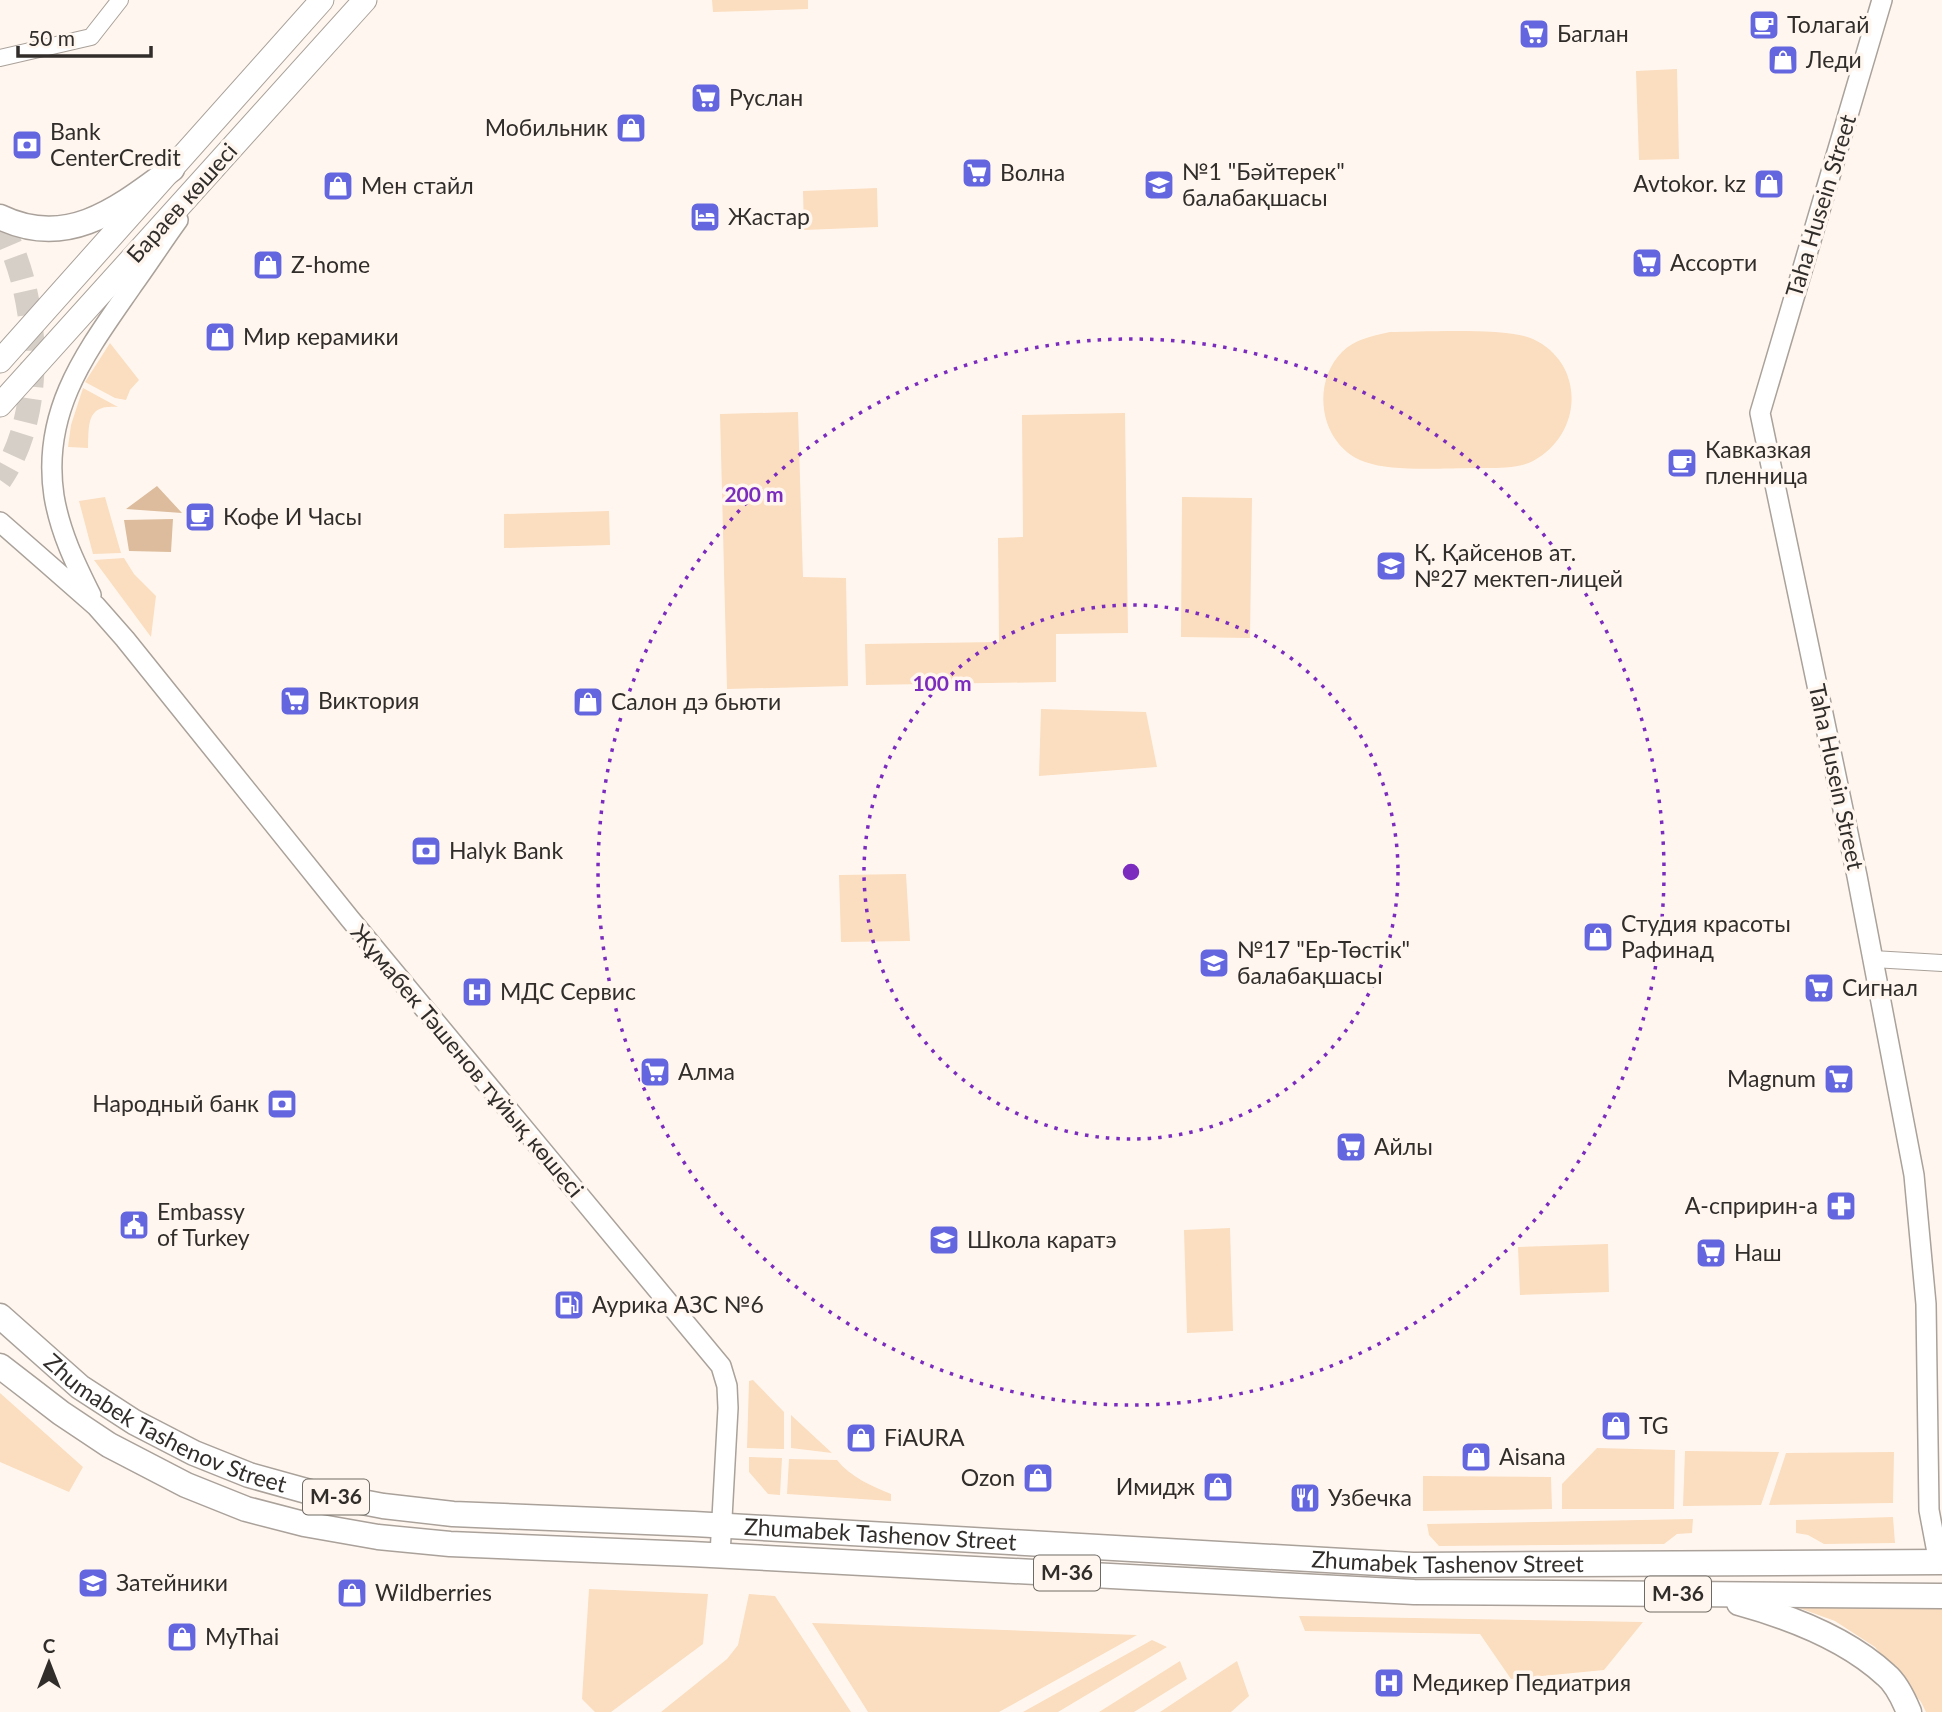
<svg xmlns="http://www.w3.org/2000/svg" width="1942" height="1712" viewBox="0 0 1942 1712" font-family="Lato,sans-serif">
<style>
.green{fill:#fbddbf}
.forest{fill:#dcbc9c}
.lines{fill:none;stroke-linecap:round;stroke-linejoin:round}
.primary-tunnel{stroke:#d6cfc8;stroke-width:24;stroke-dasharray:24 12;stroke-linecap:butt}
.minor-casing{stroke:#a9a19a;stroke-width:18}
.tertiary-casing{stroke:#a9a19a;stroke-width:22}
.secondary-casing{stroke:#a9a19a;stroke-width:25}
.primary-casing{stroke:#a9a19a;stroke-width:27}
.minor{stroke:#fff;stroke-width:16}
.tertiary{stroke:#fff;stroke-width:19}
.secondary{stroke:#fff;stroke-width:23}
.primary{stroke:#fff;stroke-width:24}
.ring{fill:none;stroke:#7b2cbf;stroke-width:3.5;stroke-dasharray:3.5 7}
.labels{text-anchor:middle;stroke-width:7;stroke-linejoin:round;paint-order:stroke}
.shield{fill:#fff7ef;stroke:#6e6a65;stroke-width:2}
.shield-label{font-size:21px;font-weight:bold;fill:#302d2a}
.poi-label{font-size:23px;fill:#302d2a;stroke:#fff7ef;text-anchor:start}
.street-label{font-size:23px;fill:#302d2a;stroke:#fff7ef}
.centre{fill:#7b2cbf;stroke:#fff7ef;stroke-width:3.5}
.ring-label{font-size:21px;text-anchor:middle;font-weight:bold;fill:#7b2cbf;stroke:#fff7ef;stroke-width:7;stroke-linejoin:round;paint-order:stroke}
</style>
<rect width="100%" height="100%" fill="#fff7ef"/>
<path class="green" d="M 712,0 L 808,0 L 808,9 L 713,12 Z
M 1677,69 L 1679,159 L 1639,160 L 1636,71 Z
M 877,188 L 878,227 L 804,230 L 803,191 Z
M 1390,332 C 1422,332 1507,327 1533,339 C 1586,364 1583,434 1533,461 C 1520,468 1501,468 1486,468 C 1452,467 1396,473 1365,462 C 1320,446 1310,384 1342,352 C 1355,339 1372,336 1390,332 Z
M 110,343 L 139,380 L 130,390 L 126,400 L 115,398 L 85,382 Z
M 83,388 L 118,407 C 86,404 89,424 88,448 L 68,447 L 71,425 Z
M 798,412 L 803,577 L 846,578 L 848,686 L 727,689 L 720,414 Z
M 1125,413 L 1128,633 L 1056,634 L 1056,682 L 866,685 L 865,644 L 999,642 L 998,538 L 1023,537 L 1022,415 Z
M 105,497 L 121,553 L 93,554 L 79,501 Z
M 1182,497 L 1252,498 L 1250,638 L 1181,637 Z
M 609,511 L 610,545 L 504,548 L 504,514 Z
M 124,558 L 134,574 L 156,596 L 151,637 L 94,560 Z
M 1041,709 L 1146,712 L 1157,767 L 1039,776 Z
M 906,874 L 910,941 L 841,942 L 839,875 Z
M 1230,1228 L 1233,1331 L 1187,1333 L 1184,1230 Z
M 1608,1244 L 1609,1292 L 1520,1295 L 1518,1247 Z
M 753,1380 L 784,1412 L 784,1449 L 747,1448 L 749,1381 Z
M 0,1393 L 83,1467 L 69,1492 L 0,1462 Z
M 791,1415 L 832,1453 L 791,1448 Z
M 1597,1448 L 1675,1450 L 1674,1509 L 1562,1509 L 1562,1484 Z
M 1685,1451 L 1779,1452 L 1761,1505 L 1683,1506 Z
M 1894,1452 L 1893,1503 L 1769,1505 L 1786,1453 Z
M 749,1457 L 782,1458 L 780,1495 L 768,1494 L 749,1472 Z
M 789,1459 L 837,1460 C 850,1477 872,1486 891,1494 L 891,1501 L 787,1494 Z
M 1423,1476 L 1551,1477 L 1552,1509 L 1423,1511 Z
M 1893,1517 L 1895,1543 L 1824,1544 L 1808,1535 L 1796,1533 L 1796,1520 Z
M 1693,1519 L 1692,1533 L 1677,1534 L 1664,1544 L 1439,1546 L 1429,1535 L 1427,1524 Z
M 589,1589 L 708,1594 L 703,1644 L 611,1712 L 595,1712 L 582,1699 Z
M 749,1594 L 775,1596 L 851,1712 L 661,1712 L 727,1659 L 738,1645 Z
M 1791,1605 L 1942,1606 L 1942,1712 L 1926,1712 L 1921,1702 L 1875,1647 L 1835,1621 Z
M 1299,1616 L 1643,1622 L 1604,1670 L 1511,1679 L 1480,1634 L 1305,1631 Z
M 812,1623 L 1137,1635 L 999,1712 L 868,1712 Z
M 1152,1640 L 1167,1647 L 1058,1712 L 1023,1712 Z
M 1180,1661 L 1187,1679 L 1134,1712 L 1099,1712 Z
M 1237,1661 L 1249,1696 L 1231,1712 L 1160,1712 Z"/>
<path class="forest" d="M 157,486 L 182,513 L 126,509 Z
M 173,519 L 171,552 L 129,551 L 124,520 Z"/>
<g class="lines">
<path class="primary-tunnel" d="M 0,224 C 40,293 47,413 0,480"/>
<g class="minor-casing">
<path id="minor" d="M 0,58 L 91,37 L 120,0
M 1873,959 L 1942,963"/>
</g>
<g class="tertiary-casing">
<path id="tertiary" d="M 1882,0 L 1760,413 L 1857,876 L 1914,1175 L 1926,1304 L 1929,1510 L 1939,1563
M 0,522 L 96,606 L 125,639 L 350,919 L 721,1366 L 727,1386 L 728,1408 L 720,1555
M 91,595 C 75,563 60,532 54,496 C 41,410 87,351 132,286 C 148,264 162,242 178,220"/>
</g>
<g class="secondary-casing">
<path id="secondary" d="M 0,361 L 322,0
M 0,405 L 365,0"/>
</g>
<g class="primary-casing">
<g id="primary">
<path d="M 0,217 C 68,250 119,208 172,169"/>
<path id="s1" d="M 0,1316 L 80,1387 L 134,1422 L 194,1453 L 249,1475 L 310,1492 L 383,1506 L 453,1514 L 694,1524 L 1413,1565 L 1942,1562"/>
<path d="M 0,1366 L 61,1413 L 109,1445 L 186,1485 L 246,1509 L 304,1524 L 378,1537 L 450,1544 L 691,1554 L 1414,1592 L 1942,1596"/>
<path d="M 1739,1603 C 1790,1617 1846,1638 1886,1675 C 1896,1683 1904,1700 1909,1712"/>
</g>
</g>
<use href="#minor" class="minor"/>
<use href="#tertiary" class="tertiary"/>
<use href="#secondary" class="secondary"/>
<use href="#primary" class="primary"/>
</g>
<g class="ring">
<circle cx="1131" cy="872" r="267"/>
<circle cx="1131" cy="872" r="533"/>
</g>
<defs>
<g id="cafe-square" transform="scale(1.575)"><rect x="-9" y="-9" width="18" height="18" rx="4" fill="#6466df" stroke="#fff7ef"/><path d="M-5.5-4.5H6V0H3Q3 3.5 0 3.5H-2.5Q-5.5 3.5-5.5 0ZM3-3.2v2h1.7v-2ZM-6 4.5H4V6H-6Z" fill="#fff"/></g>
<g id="supermarket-square" transform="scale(1.575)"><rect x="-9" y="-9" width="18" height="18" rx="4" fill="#6466df" stroke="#fff7ef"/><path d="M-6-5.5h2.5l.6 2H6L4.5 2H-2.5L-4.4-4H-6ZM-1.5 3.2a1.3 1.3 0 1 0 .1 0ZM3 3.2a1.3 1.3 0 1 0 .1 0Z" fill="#fff"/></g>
<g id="shop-square" transform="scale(1.575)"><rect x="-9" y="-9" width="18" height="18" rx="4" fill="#6466df" stroke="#fff7ef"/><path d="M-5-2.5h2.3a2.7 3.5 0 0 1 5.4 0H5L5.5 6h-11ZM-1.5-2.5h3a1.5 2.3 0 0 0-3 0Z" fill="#fff"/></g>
<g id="bank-square" transform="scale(1.575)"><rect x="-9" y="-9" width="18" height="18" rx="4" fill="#6466df" stroke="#fff7ef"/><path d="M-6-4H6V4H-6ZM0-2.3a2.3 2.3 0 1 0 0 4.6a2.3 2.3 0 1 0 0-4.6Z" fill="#fff"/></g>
<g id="school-square" transform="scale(1.575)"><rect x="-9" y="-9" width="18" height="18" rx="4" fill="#6466df" stroke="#fff7ef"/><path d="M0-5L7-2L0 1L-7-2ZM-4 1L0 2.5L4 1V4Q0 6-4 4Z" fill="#fff"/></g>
<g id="hotel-square" transform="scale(1.575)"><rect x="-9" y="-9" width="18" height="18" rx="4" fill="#6466df" stroke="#fff7ef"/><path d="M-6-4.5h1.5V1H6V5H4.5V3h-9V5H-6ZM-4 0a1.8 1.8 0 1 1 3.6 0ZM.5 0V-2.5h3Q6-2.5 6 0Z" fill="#fff"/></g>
<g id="hospital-square" transform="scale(1.575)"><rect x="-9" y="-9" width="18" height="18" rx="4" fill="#6466df" stroke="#fff7ef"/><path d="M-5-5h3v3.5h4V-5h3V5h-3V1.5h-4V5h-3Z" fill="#fff"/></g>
<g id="pharmacy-square" transform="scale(1.575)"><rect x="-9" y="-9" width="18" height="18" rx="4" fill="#6466df" stroke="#fff7ef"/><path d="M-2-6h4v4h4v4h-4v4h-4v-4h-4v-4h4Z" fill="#fff"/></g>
<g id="civic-square" transform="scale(1.575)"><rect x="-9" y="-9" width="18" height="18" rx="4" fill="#6466df" stroke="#fff7ef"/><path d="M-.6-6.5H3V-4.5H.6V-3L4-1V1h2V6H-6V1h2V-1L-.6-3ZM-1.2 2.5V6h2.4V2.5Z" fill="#fff"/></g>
<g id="fuel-square" transform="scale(1.575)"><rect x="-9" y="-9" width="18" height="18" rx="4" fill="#6466df" stroke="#fff7ef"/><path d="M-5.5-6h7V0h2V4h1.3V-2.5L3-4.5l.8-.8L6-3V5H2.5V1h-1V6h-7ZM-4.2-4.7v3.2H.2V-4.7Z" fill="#fff"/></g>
<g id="restaurant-square" transform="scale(1.575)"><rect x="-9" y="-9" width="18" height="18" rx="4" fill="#6466df" stroke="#fff7ef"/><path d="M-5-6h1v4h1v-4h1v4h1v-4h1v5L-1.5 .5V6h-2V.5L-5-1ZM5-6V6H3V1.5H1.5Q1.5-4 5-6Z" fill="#fff"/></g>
</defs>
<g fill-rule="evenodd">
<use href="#cafe-square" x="1764" y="25"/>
<use href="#supermarket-square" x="1534" y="34"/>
<use href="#shop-square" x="1783" y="60"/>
<use href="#supermarket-square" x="706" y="98"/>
<use href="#shop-square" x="631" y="128"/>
<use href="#bank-square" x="27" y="145"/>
<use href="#supermarket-square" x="977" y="173"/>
<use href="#shop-square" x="1769" y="184"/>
<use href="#school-square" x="1159" y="185"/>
<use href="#shop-square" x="338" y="186"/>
<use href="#hotel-square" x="705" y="217"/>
<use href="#supermarket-square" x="1647" y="263"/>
<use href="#shop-square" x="268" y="265"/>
<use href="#shop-square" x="220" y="337"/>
<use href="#cafe-square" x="1682" y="463"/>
<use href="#cafe-square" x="200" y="517"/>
<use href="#school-square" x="1391" y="566"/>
<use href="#supermarket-square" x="295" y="701"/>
<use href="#shop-square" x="588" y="702"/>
<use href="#bank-square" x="426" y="851"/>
<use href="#shop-square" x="1598" y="937"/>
<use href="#school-square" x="1214" y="963"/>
<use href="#supermarket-square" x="1819" y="988"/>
<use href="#hospital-square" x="477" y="992"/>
<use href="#supermarket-square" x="655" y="1072"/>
<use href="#supermarket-square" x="1839" y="1079"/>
<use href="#bank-square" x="282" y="1104"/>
<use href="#supermarket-square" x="1351" y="1147"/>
<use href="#pharmacy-square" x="1841" y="1206"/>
<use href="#civic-square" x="134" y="1225"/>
<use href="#school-square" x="944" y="1240"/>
<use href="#supermarket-square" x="1711" y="1253"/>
<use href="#fuel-square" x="569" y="1305"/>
<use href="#shop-square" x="1616" y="1426"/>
<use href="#shop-square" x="861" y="1438"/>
<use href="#shop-square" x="1476" y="1457"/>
<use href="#shop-square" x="1038" y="1478"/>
<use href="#shop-square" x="1218" y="1487"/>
<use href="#restaurant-square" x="1305" y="1498"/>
<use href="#school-square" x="93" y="1583"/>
<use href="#shop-square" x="352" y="1593"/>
<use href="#shop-square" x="182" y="1637"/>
<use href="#hospital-square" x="1389" y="1683"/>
</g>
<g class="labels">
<g class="shield">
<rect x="303" y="1479.5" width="66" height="35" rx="5"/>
<rect x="1034" y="1555.5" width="66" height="35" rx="5"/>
<rect x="1645" y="1576.5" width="66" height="35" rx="5"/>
</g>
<g class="shield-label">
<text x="336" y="1504">M-36</text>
<text x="1067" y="1580">M-36</text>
<text x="1678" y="1601">M-36</text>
</g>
<g class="poi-label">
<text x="1787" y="33">Толагай</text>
<text x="1557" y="42">Баглан</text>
<text x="1806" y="68">Леди</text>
<text x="729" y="106">Руслан</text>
<text x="608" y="136" text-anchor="end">Мобильник</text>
<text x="50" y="140">Bank<tspan x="50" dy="26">CenterCredit</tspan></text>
<text x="1182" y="180">№1 "Бәйтерек"<tspan x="1182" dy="26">балабақшасы</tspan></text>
<text x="1000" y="181">Волна</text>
<text x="1746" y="192" text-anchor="end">Avtokor. kz</text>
<text x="361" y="194">Мен стайл</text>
<text x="728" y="225">Жастар</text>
<text x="1670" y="271">Ассорти</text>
<text x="291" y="273">Z-home</text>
<text x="243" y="345">Мир керамики</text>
<text x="1705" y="458">Кавказкая<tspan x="1705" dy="26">пленница</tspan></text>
<text x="223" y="525">Кофе И Часы</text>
<text x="1414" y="561">Қ. Қайсенов ат.<tspan x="1414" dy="26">№27 мектеп-лицей</tspan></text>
<text x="318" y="709">Виктория</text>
<text x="611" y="710">Салон дэ бьюти</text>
<text x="449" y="859">Halyk Bank</text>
<text x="1621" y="932">Студия красоты<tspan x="1621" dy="26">Рафинад</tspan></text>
<text x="1237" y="958">№17 "Ер-Төстік"<tspan x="1237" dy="26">балабақшасы</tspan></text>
<text x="1842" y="996">Сигнал</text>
<text x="500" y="1000">МДС Сервис</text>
<text x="678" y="1080">Алма</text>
<text x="1816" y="1087" text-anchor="end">Magnum</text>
<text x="259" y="1112" text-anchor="end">Народный банк</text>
<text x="1374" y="1155">Айлы</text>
<text x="1818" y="1214" text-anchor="end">А-спририн-а</text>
<text x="157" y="1220">Embassy<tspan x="157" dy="26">of Turkey</tspan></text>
<text x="967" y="1248">Школа каратэ</text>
<text x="1734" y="1261">Наш</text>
<text x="592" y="1313">Аурика АЗС №6</text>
<text x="1639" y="1434">TG</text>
<text x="884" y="1446">FiAURA</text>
<text x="1499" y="1465">Aisana</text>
<text x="1015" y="1486" text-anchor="end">Ozon</text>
<text x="1195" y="1495" text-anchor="end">Имидж</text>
<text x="1328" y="1506">Узбечка</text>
<text x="116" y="1591">Затейники</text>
<text x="375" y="1601">Wildberries</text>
<text x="205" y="1645">MyThai</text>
<text x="1412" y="1691">Медикер Педиатрия</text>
</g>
<g class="street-label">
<text transform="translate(182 203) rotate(-48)" y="8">Бараев көшесі</text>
<text transform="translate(1821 206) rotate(-73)" y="8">Taha Husein Street</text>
<text transform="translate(1836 777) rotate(78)" y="8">Taha Husein Street</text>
<text transform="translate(467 1061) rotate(50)" y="8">Жұмабек Тәшенов тұйық көшесі</text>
<text dy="8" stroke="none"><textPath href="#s1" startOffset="200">Zhumabek Tashenov Street</textPath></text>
<text dy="8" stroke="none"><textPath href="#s1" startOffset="934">Zhumabek Tashenov Street</textPath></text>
<text dy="8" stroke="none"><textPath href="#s1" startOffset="1502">Zhumabek Tashenov Street</textPath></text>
</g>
</g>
<circle cx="1131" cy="872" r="10" class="centre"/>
<g class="ring-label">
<text x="754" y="502">200 m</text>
<text x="942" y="691">100 m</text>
</g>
<g transform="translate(49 1663)" stroke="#fff7ef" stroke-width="5" paint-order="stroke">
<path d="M0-5L12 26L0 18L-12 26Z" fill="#302d2a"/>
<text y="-10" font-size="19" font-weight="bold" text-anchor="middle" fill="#302d2a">С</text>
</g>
<path d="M18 46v10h133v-10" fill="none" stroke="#302d2a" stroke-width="3.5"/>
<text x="28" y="46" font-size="21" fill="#302d2a" stroke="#fff7ef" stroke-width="5" paint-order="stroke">50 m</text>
</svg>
